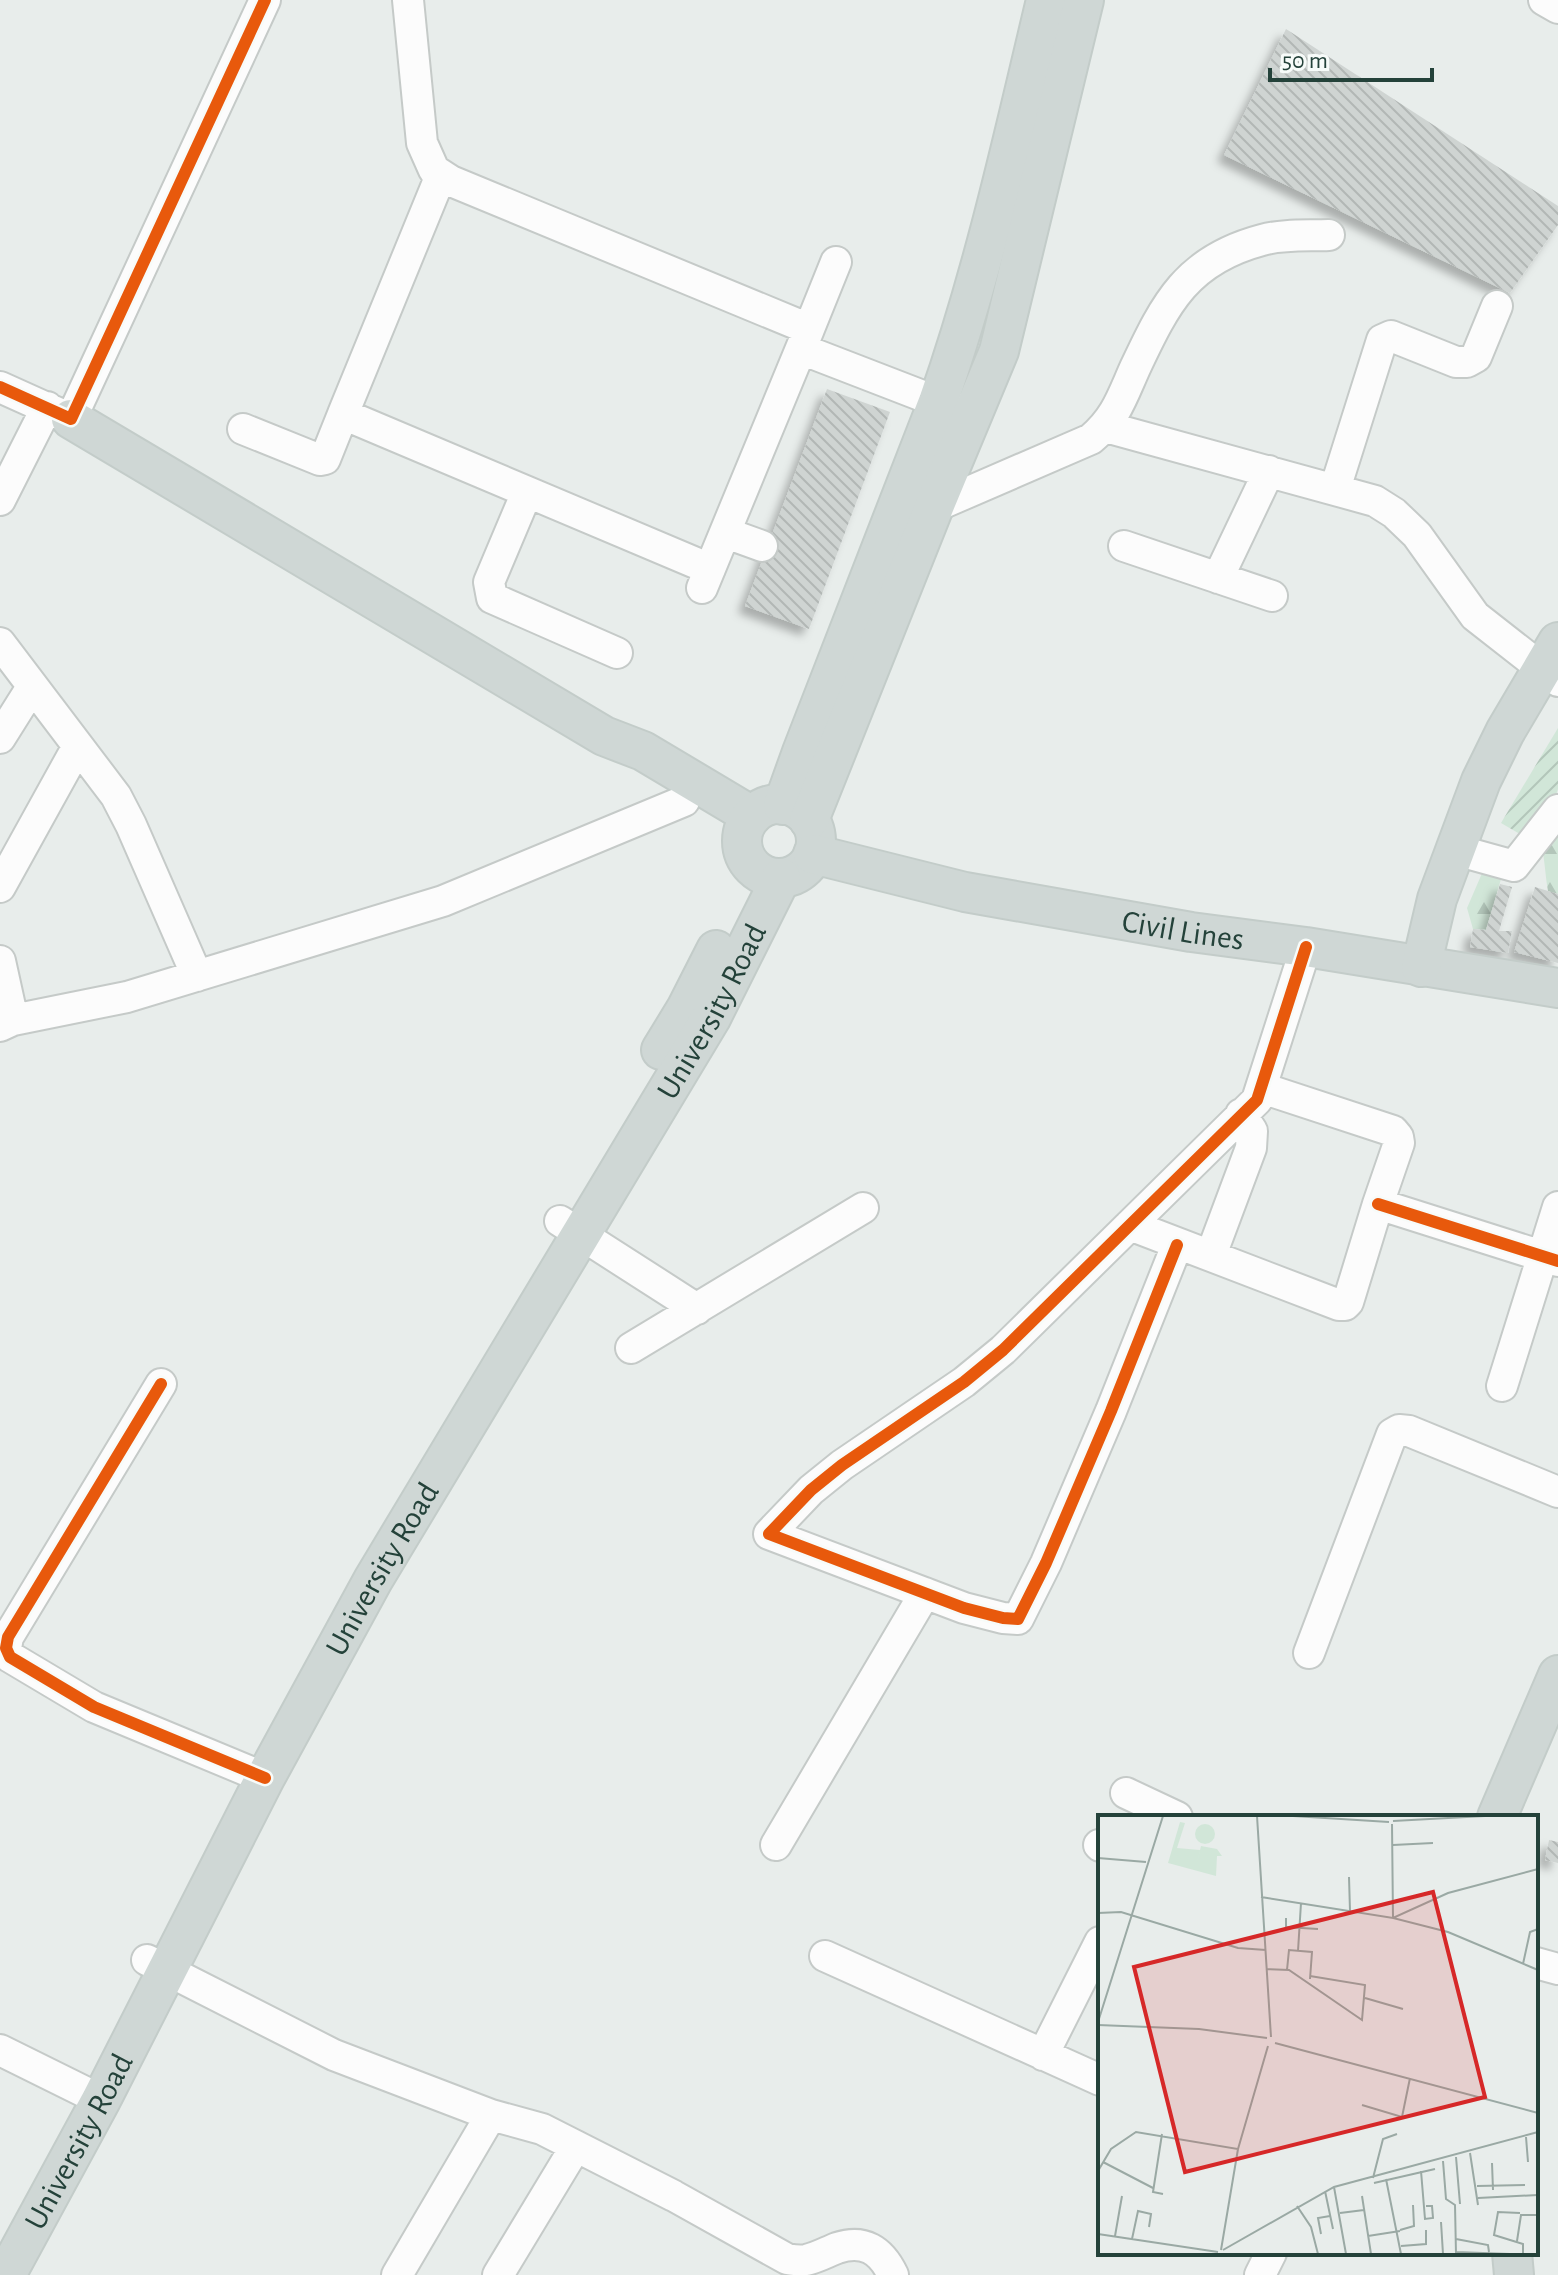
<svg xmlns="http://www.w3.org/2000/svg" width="1558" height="2275" viewBox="0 0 1558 2275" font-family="'Alegreya Sans',sans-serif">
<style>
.forest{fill:url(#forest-firs)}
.garden{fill:url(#garden-furrows)}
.building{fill:url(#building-back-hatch);filter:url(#shadow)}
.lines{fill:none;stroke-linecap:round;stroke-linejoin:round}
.minor-casing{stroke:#c5cac8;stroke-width:34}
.major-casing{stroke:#c3ccc9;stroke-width:42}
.minor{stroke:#fcfcfc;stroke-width:30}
.major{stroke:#cfd7d5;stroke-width:38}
.cycleway-casing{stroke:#f7fbf9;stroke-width:17}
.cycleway{stroke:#e8590c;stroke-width:12}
.labels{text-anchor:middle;stroke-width:6;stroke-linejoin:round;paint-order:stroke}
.street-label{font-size:32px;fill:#24423a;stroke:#f7fbf9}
.inset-road{fill:none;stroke:#9aa9a4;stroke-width:2}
.view{fill:#d62828;fill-opacity:0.15;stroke:#d62828;stroke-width:4}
.inset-edge{fill:none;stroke:#24423a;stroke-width:4}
</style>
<defs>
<pattern id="forest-firs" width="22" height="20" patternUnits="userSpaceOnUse" patternTransform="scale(2)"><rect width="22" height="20" fill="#d1e6d8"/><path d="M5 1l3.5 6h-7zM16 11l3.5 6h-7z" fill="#b3c6ba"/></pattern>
<pattern id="garden-furrows" width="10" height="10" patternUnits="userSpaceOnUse" patternTransform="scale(2)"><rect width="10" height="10" fill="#d1e6d8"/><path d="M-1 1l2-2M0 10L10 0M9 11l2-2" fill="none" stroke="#b3c6ba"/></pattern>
<pattern id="building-back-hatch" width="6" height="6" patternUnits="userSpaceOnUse" patternTransform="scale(2)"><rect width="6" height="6" fill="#cfd4d2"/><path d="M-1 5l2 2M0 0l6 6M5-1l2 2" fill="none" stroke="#b2b7b5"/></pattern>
<filter id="shadow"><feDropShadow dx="-7" dy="7" stdDeviation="4" flood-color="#0004"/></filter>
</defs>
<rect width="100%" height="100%" fill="#e8edeb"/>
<path class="forest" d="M 1558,823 L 1558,894 L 1548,891 C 1545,874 1545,860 1541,843 Z
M 1483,871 L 1501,879 L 1486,930 L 1473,929 L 1467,908 Z"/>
<path class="garden" d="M 1558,728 L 1558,789 L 1554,801 L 1525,837 L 1501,823 Z"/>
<path class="building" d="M 1286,29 L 1558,206 L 1558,225 L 1510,293 L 1224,155 Z
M 827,389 L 890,412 L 809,629 L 745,606 Z
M 1500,884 L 1512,887 L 1499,931 L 1512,931 L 1508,953 L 1470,947 L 1473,929 L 1486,930 Z
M 1535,887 L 1558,894 L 1558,963 L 1514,952 Z
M 1549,1840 L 1558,1842 L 1558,1863 L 1545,1860 Z"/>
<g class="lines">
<g class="minor-casing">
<path id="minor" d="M 408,0 L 422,143 L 434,170 L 451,181 L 809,329 L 702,588
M 1544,0 L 1558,8
M 441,175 L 343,414 L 710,569
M 809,329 L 836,262
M 801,349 L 959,410
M 0,387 L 71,419 L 265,0
M 1106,427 L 1375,501 L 1394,513 L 1417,535 L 1475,616 L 1558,681
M 243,429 L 320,460 L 325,459 L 343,414
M 1335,489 L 1382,340 L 1391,336 L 1456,362 L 1467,362 L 1476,357 L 1497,306
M 527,492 L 489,582 L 492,598 L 617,653
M 0,500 L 47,407
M 934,507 L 1091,439 C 1116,418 1122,397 1135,368 C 1166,302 1187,260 1262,240 C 1283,234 1308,236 1329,235
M 726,533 L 762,546
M 1124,546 L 1272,596
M 1218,578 L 1269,471
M 0,643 L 116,796 L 131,825 L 197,976
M 0,738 L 32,687
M 1456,850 L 1514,866 L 1558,810
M 0,887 L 78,746
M 0,961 L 13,1020
M 0,1026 L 13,1020 L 127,997 L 443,901 L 684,801
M 1378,1204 L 1558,1261
M 560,1221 L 697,1309
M 1130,1225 L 1339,1305 L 1345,1305 L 1348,1302 L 1378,1204 L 1399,1143 L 1398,1137 L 1393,1131 L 1262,1088
M 1177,1245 L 1111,1411 L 1046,1563 L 1018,1619 L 1003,1618 L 964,1608 L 769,1534 L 811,1490 L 842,1465 L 964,1382 L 1003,1350 L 1257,1100 L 1306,947
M 1211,1255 L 1251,1148 L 1252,1131 L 1241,1114
M 631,1348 L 863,1208
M 161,1384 L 8,1637 L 6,1648 L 10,1657 L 94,1707 L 265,1778
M 1502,1386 L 1558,1207
M 1309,1653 L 1392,1434 L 1399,1430 L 1409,1431 L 1558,1492
M 1126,1793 L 1177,1817
M 776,1845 L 925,1593
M 1099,1845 L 1100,1846
M 825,1956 L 1100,2080
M 147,1960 L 334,2055 L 491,2115 L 542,2129 L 674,2196 L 787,2259 C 793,2260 800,2261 806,2260 C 816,2258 827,2252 837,2248 C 864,2239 881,2250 893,2275
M 1536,1963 L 1558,1969
M 0,2050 L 101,2100
M 1043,2055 L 1100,1942
M 397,2275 L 491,2115
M 498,2275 L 576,2146
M 1260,2275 L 1271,2253"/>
</g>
<g class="major-casing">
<g id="major">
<path d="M 71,419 L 604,736 L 643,751 L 752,816"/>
<circle cx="779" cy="841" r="37"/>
<path d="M 783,805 L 802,752 L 938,402 C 984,271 1014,135 1046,0"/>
<path d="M 809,820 L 934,507 L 999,351 L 1084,0"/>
<path id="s1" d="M 813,854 L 965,892 L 1191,932 L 1306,947 L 1558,988"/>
<path d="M 1421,967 L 1437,899 L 1481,781 L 1505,732 L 1558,642"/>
<path d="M 661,1050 L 686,1009 L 716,950"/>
<path d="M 1497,1817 L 1558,1675"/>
<path d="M 1512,2253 L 1514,2275"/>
<path id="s2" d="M 6,2275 L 101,2100 L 265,1778 L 373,1580 L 711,1018 L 781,878"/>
</g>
</g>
<use href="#minor" class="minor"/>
<use href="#major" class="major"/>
<g class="cycleway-casing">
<path id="cycleway" d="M 0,387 L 71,419 L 265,0
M 1378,1204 L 1558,1261
M 1177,1245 L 1111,1411 L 1046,1563 L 1018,1619 L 1003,1618 L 964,1608 L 769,1534 L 811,1490 L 842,1465 L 964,1382 L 1003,1350 L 1257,1100 L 1306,947
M 161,1384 L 8,1637 L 6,1648 L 10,1657 L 94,1707 L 265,1778"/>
</g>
<use href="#cycleway" class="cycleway"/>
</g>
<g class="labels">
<g class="street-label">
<text dy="11" stroke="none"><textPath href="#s1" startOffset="378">Civil Lines</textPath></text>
<text dy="11" stroke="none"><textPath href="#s2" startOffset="1448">University Road</textPath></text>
<text dy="11" stroke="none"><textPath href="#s2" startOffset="800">University Road</textPath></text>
<text dy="11" stroke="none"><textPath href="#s2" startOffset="152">University Road</textPath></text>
</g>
</g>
<g transform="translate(1098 1815)">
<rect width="440" height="440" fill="#e8edeb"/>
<path d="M97 19a10 10 0 1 1 20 0a10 10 0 1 1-20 0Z" fill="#d1e6d8"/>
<path d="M 82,7 L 87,8 L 79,33 L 102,35 L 98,52 L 103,31 L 119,34 L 124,41 L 119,41 L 118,61 L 70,48 Z" fill="#d1e6d8"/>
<path class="inset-road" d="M 159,1 L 173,222M 195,1 L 291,7M 295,6 L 387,1M 294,9 L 295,103 L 350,117 L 440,155M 295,30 L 335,28M 0,43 L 48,47M 251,62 L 252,96M 163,82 L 295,103 L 350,78 L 440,54M 0,98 L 23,97 L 140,133 L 168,135M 188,103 L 188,112 L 220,114M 200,136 L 203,88M 425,149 L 432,117 L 440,114M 169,154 L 191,155 L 264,205 L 267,170 L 212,161M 189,155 L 191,135 L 214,137 L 212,164M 267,183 L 305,194M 0,207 L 65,1M 0,210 L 101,214 L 169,223M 177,228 L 440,298M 264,290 L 304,302 L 312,263M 64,319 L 55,377 L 65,379M 428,322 L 430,347M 140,334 L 170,231M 372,338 L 380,390M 358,342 L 362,389M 345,346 L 348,384 L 357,390 L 358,439M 5,347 L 55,373M 394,348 L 395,375M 0,356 L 13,334 L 38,317 L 140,334 L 123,435M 323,356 L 327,404 L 335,403 L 334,391 L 328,391M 275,363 L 285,324 L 299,319M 288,364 L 303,439M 276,368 L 337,354M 379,371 L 427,370M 236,372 L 248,439M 227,376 L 235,414M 264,381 L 273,439M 380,383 L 440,380M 199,391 L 213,412 L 220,439M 242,398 L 266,395M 422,398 L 400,397 L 396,420 L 425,429 L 425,439M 343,407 L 345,439M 302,415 L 316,411 L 315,390M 0,419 L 120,437M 223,419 L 220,403 L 232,401M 17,421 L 24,381M 270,421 L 302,416M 34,424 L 40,396 L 53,399 L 51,412M 358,424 L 390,430 L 391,437M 419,426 L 423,400 L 440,400M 303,431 L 328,429 L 328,415M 125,435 L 236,372 L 440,317M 358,437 L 412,439"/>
<path class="view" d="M 335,77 L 387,282 L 87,357 L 36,152 Z"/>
<rect width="440" height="440" class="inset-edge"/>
</g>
<path d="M1270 68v12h162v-12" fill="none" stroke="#24423a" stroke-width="4"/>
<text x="1282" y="68" font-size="24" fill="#24423a" stroke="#f7fbf9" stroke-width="6" paint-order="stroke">50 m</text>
</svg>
